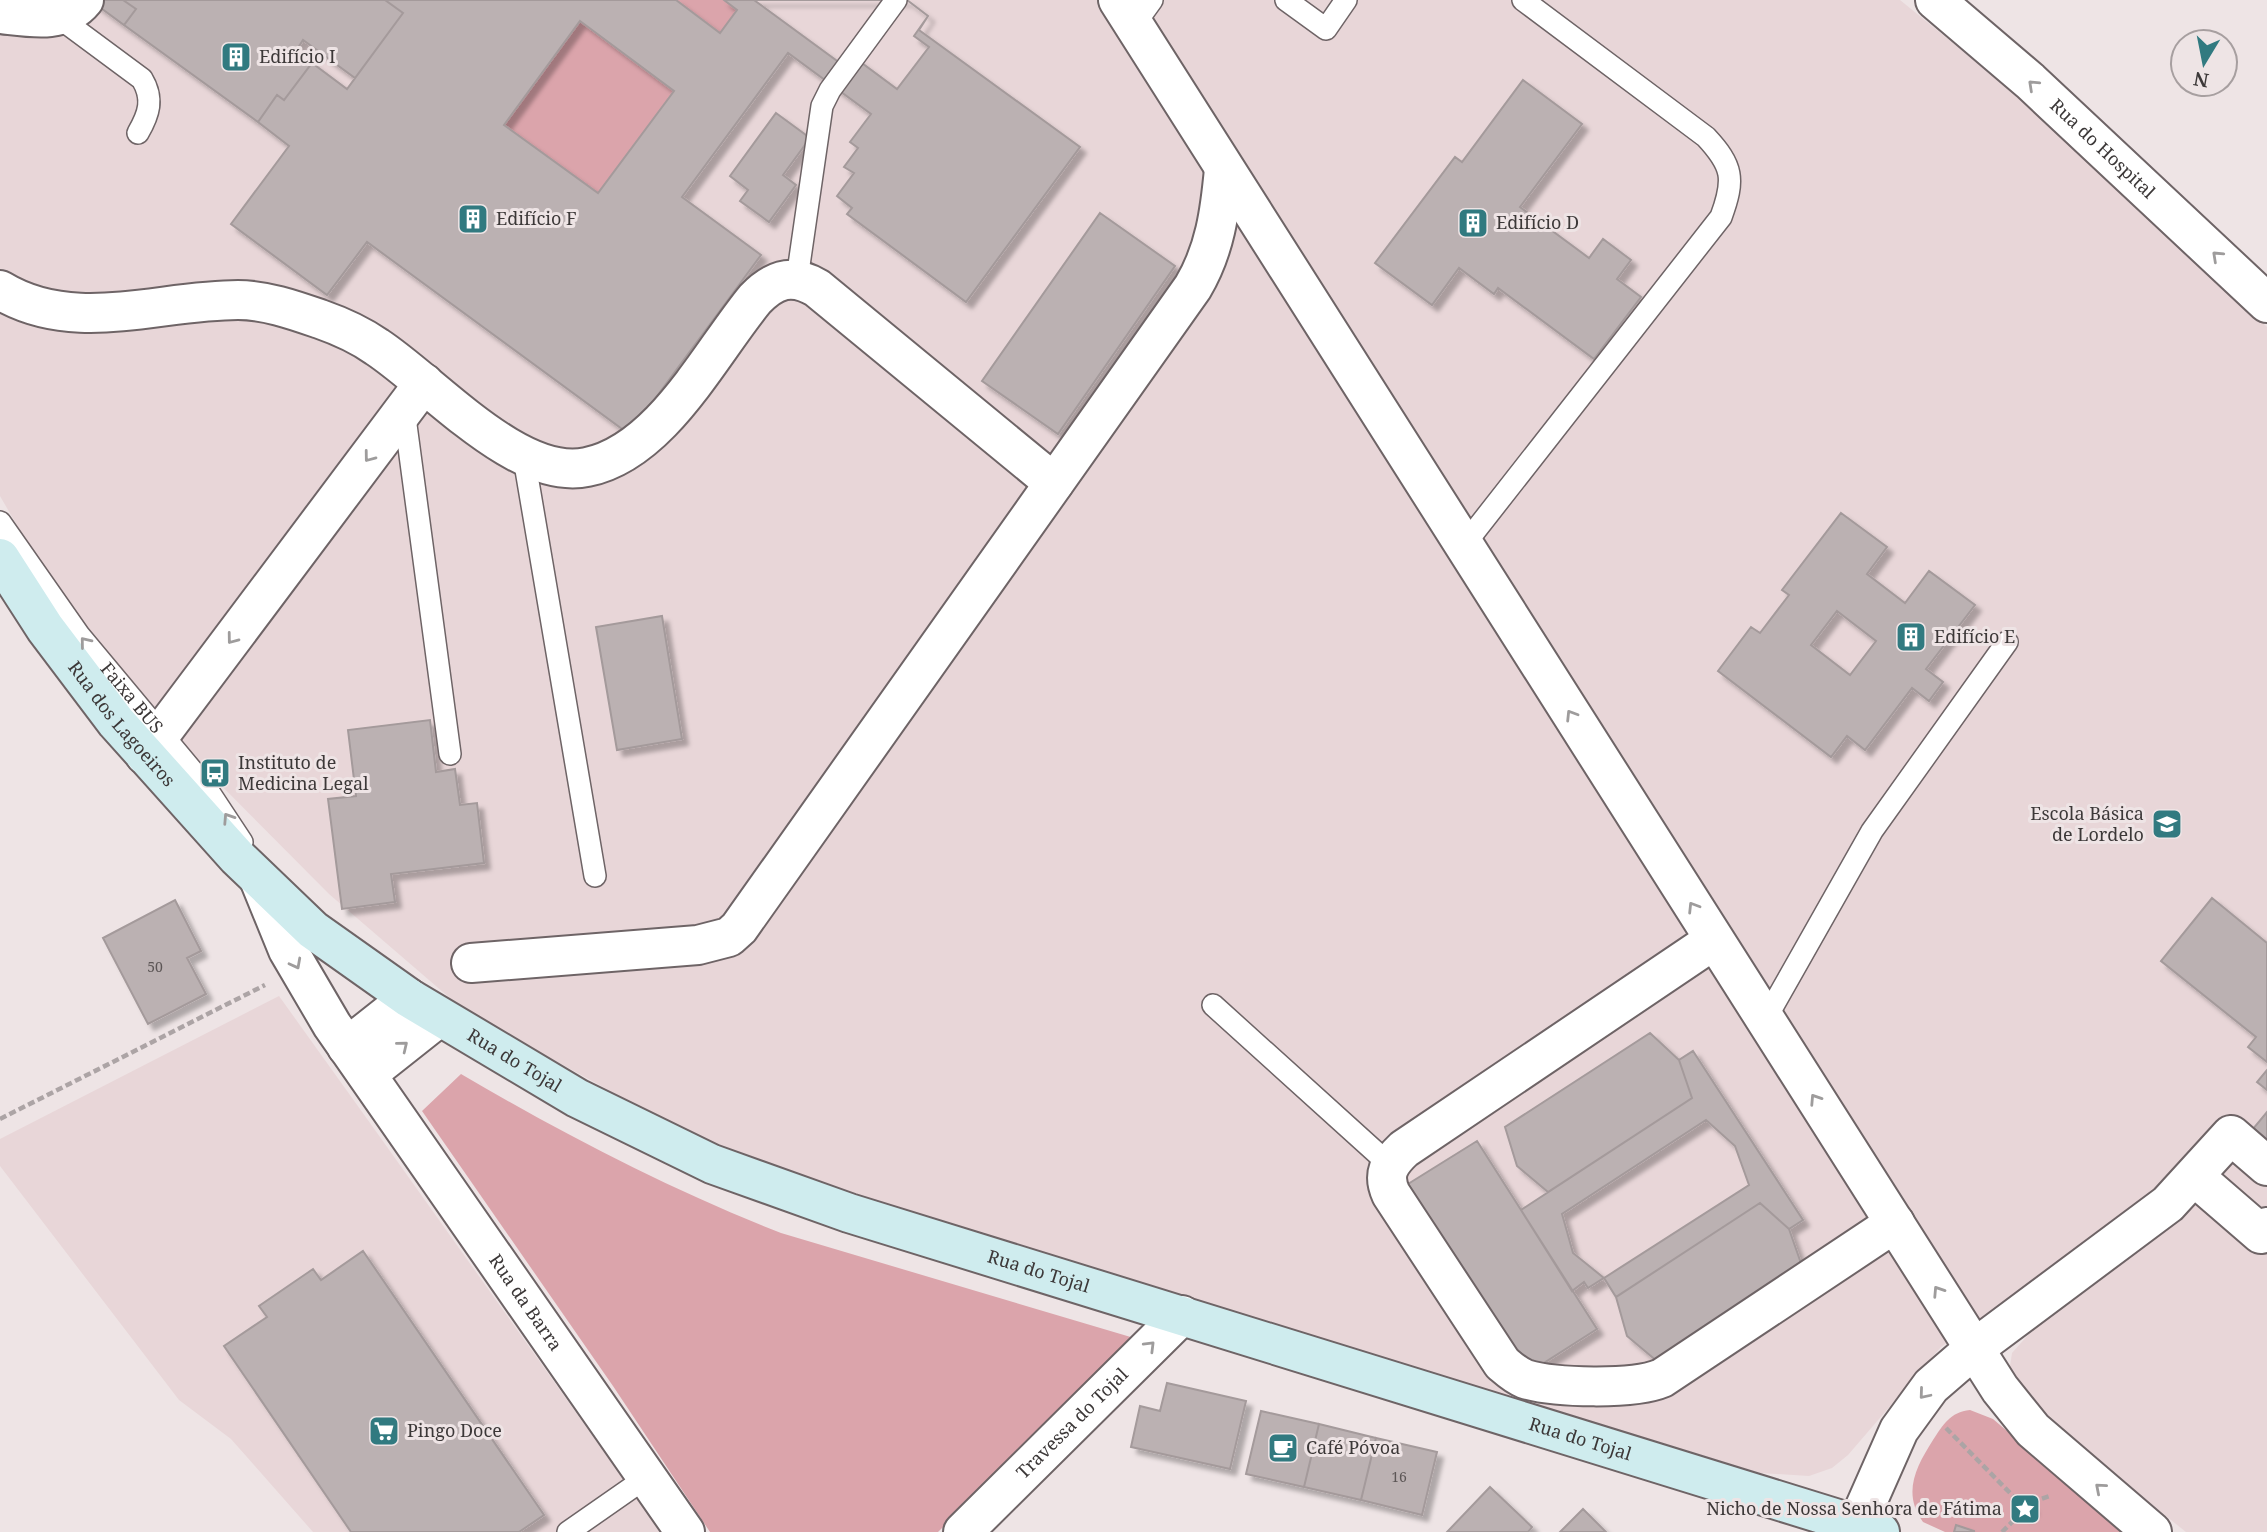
<svg xmlns="http://www.w3.org/2000/svg" width="2267" height="1532" viewBox="0 0 2267 1532" font-family="'Noto Serif',serif">
<style>
.built{fill:#e8d6d8}
.green{fill:#dba4ab}
.building{fill:#bbb1b2;stroke:#a49a9b;stroke-width:2;fill-rule:evenodd;filter:url(#shadow)}
.lines{fill:none;stroke-linecap:round;stroke-linejoin:round}
.lane-casing{stroke:#6e6466;stroke-width:24}
.street-casing{stroke:#6e6466;stroke-width:42}
.secondary-casing{stroke:#6e6466;stroke-width:42}
.path{stroke:#aca4a5;stroke-width:4.5;stroke-dasharray:7 3.5;stroke-linecap:butt}
.lane{stroke:#fff;stroke-width:21}
.street{stroke:#fff;stroke-width:38}
.secondary{stroke:#cfecee;stroke-width:38}
.oneway{stroke:#9e9c9c}
.labels{text-anchor:middle;stroke-width:6;stroke-linejoin:round;paint-order:stroke}
.number-label{font-size:14px;fill:#5c5656}
.poi-label{font-size:18px;fill:#3c3838;stroke:#eee4e5;text-anchor:start}
.street-label{font-size:18px;fill:#3c3838;stroke:#eee4e5}
</style>
<defs>
<filter id="shadow"><feDropShadow dx="6" dy="6" stdDeviation="2" flood-color="#0004"/></filter>
</defs>
<rect width="100%" height="100%" fill="#eee4e5"/>
<path class="built" d="M 0,0 L 1900,0 L 2044,117 L 2267,327 L 2267,1532 L 2186,1532 L 2041,1416 L 2009,1373 L 2012,1353 L 2028,1335 L 2006,1301 L 1941,1347 L 1848,1455 L 1832,1468 L 1809,1476 L 1760,1473 L 779,1174 L 674,1126 L 465,1011 L 329,894 L 187,751 L 56,593 L 0,496 Z
M 279,996 L 370,1123 L 661,1532 L 313,1532 L 231,1439 L 179,1400 L 0,1166 L 0,1139 Z"/>
<path class="green" d="M 676,0 L 724,0 L 737,10 L 720,33 Z
M 580,21 L 674,91 L 598,193 L 504,125 Z
M 461,1074 C 565,1135 669,1189 781,1233 L 1134,1338 L 938,1532 L 710,1532 L 613,1386 L 422,1111 Z
M 1970,1410 L 1993,1419 L 2125,1532 L 1945,1532 L 1923,1522 C 1902,1493 1916,1467 1933,1440 C 1943,1425 1950,1412 1970,1410 Z"/>
<path class="building" d="M 90,0 L 123,0 L 136,9 L 124,25 Z
M 123,0 L 385,0 L 403,13 L 355,78 L 303,40 L 296,51 L 312,63 L 284,100 L 277,95 L 258,122 L 124,25 L 136,9 Z
M 385,0 L 676,0 L 720,33 L 737,10 L 724,0 L 907,0 L 928,16 L 919,30 L 1080,147 L 966,302 L 847,214 L 852,208 L 837,196 L 854,173 L 844,167 L 858,148 L 850,142 L 871,114 L 788,53 L 682,197 L 761,255 L 629,434 L 367,242 L 327,295 L 231,224 L 289,146 L 258,122 L 277,95 L 284,100 L 312,63 L 347,89 L 403,13 ZM 580,21 L 674,91 L 598,193 L 504,125 Z
M 754,0 L 907,0 L 928,16 L 914,36 L 929,47 L 897,89 L 847,52 L 840,63 Z
M 1523,80 L 1582,124 L 1520,207 L 1589,258 L 1603,239 L 1631,260 L 1617,279 L 1641,297 L 1594,359 L 1498,288 L 1494,294 L 1459,268 L 1432,305 L 1375,263 L 1455,157 L 1462,162 Z
M 776,113 L 810,138 L 783,175 L 796,185 L 769,222 L 740,201 L 748,190 L 730,176 Z
M 1100,213 L 1175,266 L 1058,434 L 982,381 Z
M 1841,513 L 1887,547 L 1867,574 L 1905,603 L 1929,571 L 1975,605 L 1926,669 L 1943,682 L 1929,701 L 1912,688 L 1865,750 L 1847,736 L 1831,757 L 1718,671 L 1751,627 L 1760,633 L 1789,595 L 1782,590 ZM 1837,611 L 1876,641 L 1850,675 L 1811,645 Z
M 662,616 L 682,739 L 617,750 L 596,627 Z
M 430,720 L 436,772 L 455,769 L 460,805 L 477,803 L 484,863 L 391,874 L 395,902 L 342,909 L 328,799 L 356,796 L 348,730 Z
M 2212,898 L 2267,943 L 2267,1062 L 2248,1047 L 2256,1037 L 2161,961 Z
M 175,900 L 201,951 L 187,958 L 206,994 L 148,1024 L 103,938 Z
M 1650,1033 L 1679,1060 L 1692,1098 L 1548,1192 L 1517,1166 L 1505,1127 Z
M 1693,1051 L 1803,1220 L 1789,1229 L 1760,1203 L 1616,1297 L 1604,1278 L 1588,1288 L 1584,1282 L 1572,1291 L 1521,1210 L 1692,1098 L 1679,1060 Z
M 2267,1070 L 2267,1090 L 2257,1082 Z
M 2267,1112 L 2267,1142 L 2252,1130 Z
M 1706,1120 L 1735,1146 L 1749,1185 L 1604,1278 L 1573,1253 L 1562,1214 Z
M 1477,1141 L 1597,1329 L 1528,1373 L 1408,1184 Z
M 1760,1203 L 1789,1229 L 1803,1269 L 1658,1362 L 1627,1336 L 1616,1297 Z
M 363,1251 L 544,1515 L 519,1532 L 351,1532 L 224,1346 L 267,1317 L 259,1306 L 313,1269 L 321,1280 Z
M 1167,1383 L 1246,1401 L 1230,1469 L 1131,1447 L 1140,1406 L 1160,1411 Z
M 1261,1411 L 1319,1424 L 1304,1487 L 1246,1474 Z
M 1319,1424 L 1376,1438 L 1361,1500 L 1304,1487 Z
M 1376,1438 L 1437,1452 L 1422,1515 L 1361,1500 Z
M 1490,1487 L 1532,1527 L 1528,1532 L 1447,1532 Z
M 2025,1503 L 2032,1508 L 2026,1515 L 2019,1509 Z
M 1583,1509 L 1606,1532 L 1560,1532 Z
M 1956,1525 L 1974,1531 L 1974,1532 L 1954,1532 Z"/>
<g class="lines">
<g class="lane-casing">
<g id="lane">
<path d="M 1286,0 L 1326,29 L 1346,0"/>
<path d="M 57,16 L 142,79 C 154,99 149,114 138,133"/>
<path d="M 1134,25 L 1152,0"/>
<path d="M 797,279 L 822,106 L 830,90 L 896,0"/>
<path d="M 404,410 L 450,754"/>
<path d="M 524,458 L 595,876"/>
<path id="s1" d="M 0,522 L 79,635 L 205,786 L 242,842"/>
<path d="M 1464,545 L 1721,217 C 1735,179 1733,166 1706,137 L 1523,0"/>
<path d="M 1213,1005 L 1390,1165"/>
<path d="M 1765,1020 L 1872,831 L 2007,642"/>
<path d="M 568,1532 L 647,1477"/>
</g>
</g>
<g class="street-casing">
<g id="street">
<path d="M 1118,0 L 2000,1389 L 2033,1430 L 2152,1532"/>
<path id="s2" d="M 1935,0 L 2030,81 L 2267,303"/>
<path d="M 0,14 C 28,17 64,25 84,0"/>
<path d="M 0,290 C 74,335 158,300 238,300 C 266,300 294,310 320,319 C 340,326 360,335 377,347 C 432,383 518,482 587,467 C 661,452 709,355 755,299 C 774,279 792,273 817,288 L 1054,483"/>
<path d="M 145,755 L 424,383"/>
<path id="s3" d="M 259,879 L 288,950 L 332,1025 L 685,1532"/>
<path d="M 1714,940 L 1404,1149 C 1389,1163 1382,1174 1391,1194 L 1502,1363 C 1509,1369 1515,1375 1525,1379 C 1554,1388 1634,1390 1662,1378 L 1895,1223"/>
<path d="M 471,963 L 698,945 L 729,937 L 739,928 L 1193,287 C 1215,250 1220,212 1224,169"/>
<path d="M 347,1047 L 409,998"/>
<path d="M 367,1074 L 439,1017"/>
<path d="M 2195,1177 L 2261,1234 L 2267,1227"/>
<path d="M 1857,1525 L 1899,1430 L 1931,1386 L 1975,1348 L 2168,1204 L 2231,1135 L 2267,1166"/>
<path id="s4" d="M 963,1532 L 1182,1315"/>
</g>
</g>
<g class="secondary-casing">
<g id="secondary">
<path id="s5" d="M 0,558 L 45,628 L 116,722 L 237,857 L 313,930 L 409,998 L 577,1098 L 712,1164 L 849,1213 L 1880,1532"/>
</g>
</g>
<path class="path" d="M 0,1119 L 265,985
M 1946,1428 L 2019,1502
M 2025,1496 L 2038,1508 L 2026,1521 L 2013,1509 Z
M 2032,1502 L 2050,1496
M 2002,1532 L 2019,1515"/>
<use href="#lane" class="lane"/>
<use href="#street" class="street"/>
<use href="#secondary" class="secondary"/>
</g>
<defs><path id="oneway-chevron" d="M-2-3.5L2.5 0L-2 3.5" fill="none" stroke-width="1.6" stroke-linecap="round" stroke-linejoin="round" transform="scale(1.75)"/></defs>
<g class="oneway">
<use href="#oneway-chevron" transform="translate(2033 85) rotate(-137)"/>
<use href="#oneway-chevron" transform="translate(2217 256) rotate(-137)"/>
<use href="#oneway-chevron" transform="translate(369 457) rotate(127)"/>
<use href="#oneway-chevron" transform="translate(232 639) rotate(127)"/>
<use href="#oneway-chevron" transform="translate(85 642) rotate(-129)"/>
<use href="#oneway-chevron" transform="translate(1571 715) rotate(-122)"/>
<use href="#oneway-chevron" transform="translate(228 818) rotate(-123)"/>
<use href="#oneway-chevron" transform="translate(1693 907) rotate(-122)"/>
<use href="#oneway-chevron" transform="translate(296 964) rotate(62)"/>
<use href="#oneway-chevron" transform="translate(403 1046) rotate(-39)"/>
<use href="#oneway-chevron" transform="translate(1815 1099) rotate(-123)"/>
<use href="#oneway-chevron" transform="translate(1938 1291) rotate(-123)"/>
<use href="#oneway-chevron" transform="translate(1150 1346) rotate(-45)"/>
<use href="#oneway-chevron" transform="translate(1924 1394) rotate(130)"/>
<use href="#oneway-chevron" transform="translate(2100 1488) rotate(-139)"/>
</g>
<defs>
<g id="building-square" transform="scale(1.575)"><rect x="-9" y="-9" width="18" height="18" rx="4" fill="#317a80" stroke="#eee4e5"/><path d="M-4-6H4V6H1V3H-1V6H-4ZM-2.5-4.3h1.7v1.8h-1.7ZM.8-4.3h1.7v1.8H.8ZM-2.5-1h1.7V.8h-1.7ZM.8-1h1.7V.8H.8Z" fill="#fff"/></g>
<g id="bus-square" transform="scale(1.575)"><rect x="-9" y="-9" width="18" height="18" rx="4" fill="#317a80" stroke="#eee4e5"/><path d="M-5-6H5V4H4V6H2V4H-2V6H-4V4H-5ZM-3.5-4V0h7V-4ZM-3.5 1.2v1.5H-2V1.2ZM2 1.2v1.5H3.5V1.2Z" fill="#fff"/></g>
<g id="school-square" transform="scale(1.575)"><rect x="-9" y="-9" width="18" height="18" rx="4" fill="#317a80" stroke="#eee4e5"/><path d="M0-5L7-2L0 1L-7-2ZM-4 1L0 2.5L4 1V4Q0 6-4 4Z" fill="#fff"/></g>
<g id="supermarket-square" transform="scale(1.575)"><rect x="-9" y="-9" width="18" height="18" rx="4" fill="#317a80" stroke="#eee4e5"/><path d="M-6-5.5h2.5l.6 2H6L4.5 2H-2.5L-4.4-4H-6ZM-1.5 3.2a1.3 1.3 0 1 0 .1 0ZM3 3.2a1.3 1.3 0 1 0 .1 0Z" fill="#fff"/></g>
<g id="cafe-square" transform="scale(1.575)"><rect x="-9" y="-9" width="18" height="18" rx="4" fill="#317a80" stroke="#eee4e5"/><path d="M-5.5-4.5H6V0H3Q3 3.5 0 3.5H-2.5Q-5.5 3.5-5.5 0ZM3-3.2v2h1.7v-2ZM-6 4.5H4V6H-6Z" fill="#fff"/></g>
<g id="sight-square" transform="scale(1.575)"><rect x="-9" y="-9" width="18" height="18" rx="4" fill="#317a80" stroke="#eee4e5"/><path d="M0-6L1.8-2.2L6-1.7L2.9 1.2L3.7 5.4L0 3.3L-3.7 5.4L-2.9 1.2L-6-1.7L-1.8-2.2Z" fill="#fff"/></g>
</defs>
<g fill-rule="evenodd">
<use href="#building-square" x="236" y="57"/>
<use href="#building-square" x="473" y="219"/>
<use href="#building-square" x="1473" y="223"/>
<use href="#building-square" x="1911" y="637"/>
<use href="#bus-square" x="215" y="773"/>
<use href="#school-square" x="2167" y="824"/>
<use href="#supermarket-square" x="384" y="1431"/>
<use href="#cafe-square" x="1283" y="1448"/>
<use href="#sight-square" x="2025" y="1509"/>
</g>
<g class="labels">
<g class="number-label">
<text x="155" y="972">50</text>
<text x="1399" y="1482">16</text>
</g>
<g class="poi-label">
<text x="259" y="63">Edifício I</text>
<text x="496" y="225">Edifício F</text>
<text x="1496" y="229">Edifício D</text>
<text x="1934" y="643">Edifício E</text>
<text x="238" y="769">Instituto de<tspan x="238" dy="21">Medicina Legal</tspan></text>
<text x="2144" y="820" text-anchor="end">Escola Básica<tspan x="2144" dy="21">de Lordelo</tspan></text>
<text x="407" y="1437">Pingo Doce</text>
<text x="1306" y="1454">Café Póvoa</text>
<text x="2002" y="1515" text-anchor="end">Nicho de Nossa Senhora de Fátima</text>
</g>
<g class="street-label">
<text dy="6" stroke="none"><textPath href="#s2" startOffset="224">Rua do Hospital</textPath></text>
<text dy="6" stroke="none"><textPath href="#s1" startOffset="220">Faixa BUS</textPath></text>
<text dy="6" stroke="none"><textPath href="#s5" startOffset="206">Rua dos Lagoeiros</textPath></text>
<text dy="6" stroke="none"><textPath href="#s5" startOffset="728">Rua do Tojal</textPath></text>
<text dy="6" stroke="none"><textPath href="#s5" startOffset="1295">Rua do Tojal</textPath></text>
<text dy="6" stroke="none"><textPath href="#s3" startOffset="502">Rua da Barra</textPath></text>
<text dy="6" stroke="none"><textPath href="#s4" startOffset="154">Travessa do Tojal</textPath></text>
<text dy="6" stroke="none"><textPath href="#s5" startOffset="1862">Rua do Tojal</textPath></text>
</g>
</g>
<g transform="translate(2204 63) rotate(190)"><circle r="33" fill="#eee4e5" stroke="#a79fa0" stroke-width="2"/>
<path d="M0-5L12 26L0 18L-12 26Z" fill="#317a80"/>
<text y="-10" font-size="19" font-weight="bold" text-anchor="middle" fill="#3c3838">N</text>
</g>
</svg>
